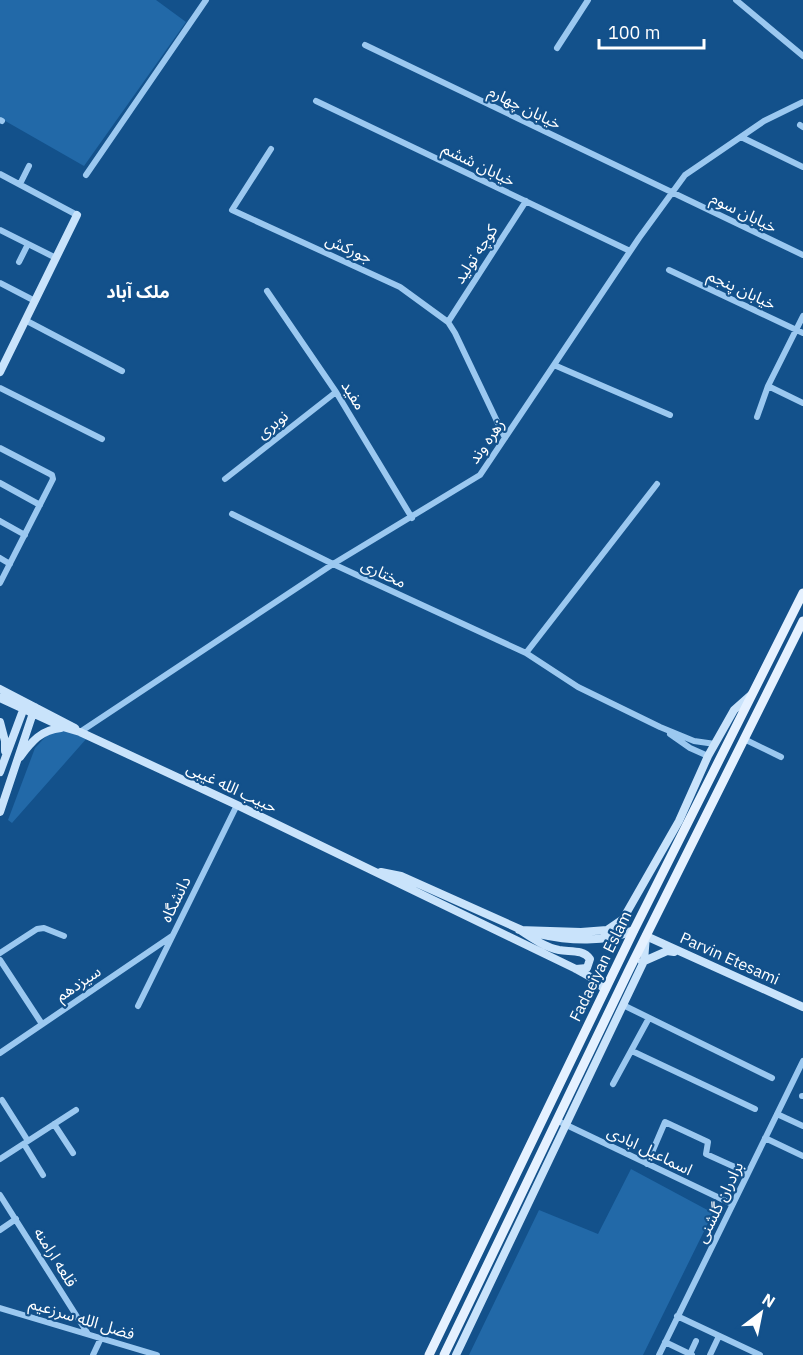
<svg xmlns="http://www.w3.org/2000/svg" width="803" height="1355" viewBox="0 0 803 1355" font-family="'IBM Plex Sans','Noto Sans Arabic',sans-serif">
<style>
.green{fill:#2269a8}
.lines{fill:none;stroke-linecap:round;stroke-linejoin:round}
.street{stroke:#9bc8f0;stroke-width:6}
.secondary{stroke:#c9e3fb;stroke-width:8}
.primary{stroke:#e5f1ff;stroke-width:9}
.labels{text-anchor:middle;stroke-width:4.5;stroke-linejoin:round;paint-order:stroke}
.street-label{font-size:16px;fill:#fff;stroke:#13518b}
.neighbourhood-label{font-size:18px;font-weight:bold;fill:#fff;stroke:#13518b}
</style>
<rect width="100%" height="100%" fill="#13518b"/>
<path class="green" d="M 0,0 L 156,0 L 186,22 L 84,166 L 0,118 Z
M 63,730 L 87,738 L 12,823 L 8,820 L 35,748 L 50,732 Z
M 631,1169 L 713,1213 L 643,1355 L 469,1355 L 539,1210 L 598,1234 Z"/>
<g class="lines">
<path class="street" d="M 736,0 L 803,56
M 365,45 L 803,255
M 557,48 L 588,0
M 316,101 L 630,251
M 0,120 L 2,121
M 800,125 L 803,127
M 741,137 L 803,167
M 271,149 L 232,210 L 400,287 L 448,322 L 455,333 L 505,438
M 0,174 L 77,215
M 86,175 L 206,0
M 20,184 L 29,166
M 0,230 L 56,258
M 19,262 L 28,244
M 669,270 L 803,333
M 0,283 L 35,301
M 267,291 L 336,392 L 412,518
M 25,320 L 122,371
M 448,322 L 526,201
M 554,365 L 670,415
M 768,386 L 803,403
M 0,388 L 102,439
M 757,417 L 768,386 L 803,316
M 0,448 L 52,475 L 53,479 L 0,583
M 225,479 L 336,392
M 0,483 L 40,505
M 232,514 L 333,564 L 526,653 L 578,687 L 660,727 L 694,741 L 715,744
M 0,521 L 25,535
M 0,558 L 10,564
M 526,653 L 657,484
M 80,732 L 333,564 L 480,475 L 639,238 L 685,175 L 764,121 L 803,102
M 670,734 L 690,748 L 708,756
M 744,739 L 781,757
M 0,953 L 37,929 L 44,928 L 64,936
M 0,960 L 42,1024
M 623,1005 L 772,1078
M 138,1006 L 237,805
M 632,1051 L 755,1109
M 0,1053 L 172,936
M 613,1084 L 649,1018
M 802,1096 L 803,1096
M 2,1100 L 28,1141
M 777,1114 L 803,1126
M 556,1120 L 732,1204
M 54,1124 L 73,1153
M 765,1138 L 803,1156
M 24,1144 L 43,1175
M 0,1159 L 76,1110
M 647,1164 L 665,1122 L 708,1142 L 706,1154 L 748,1173
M 0,1195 L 88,1334
M 0,1230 L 16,1219
M 0,1308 L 157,1355
M 677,1316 L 760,1355
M 665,1342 L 692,1355
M 690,1354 L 696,1341
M 93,1355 L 101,1338
M 659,1355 L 803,1061
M 710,1355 L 719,1336"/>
<path class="secondary" d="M 0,372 L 77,215
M 0,689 L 75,728
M 0,698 L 63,727 L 80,732 L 237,805 L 576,969 L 594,979 L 605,990
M 0,722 L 5,741 L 5,751
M 20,757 C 32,741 41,730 61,728
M 0,772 L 25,705
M 0,812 L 35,707
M 381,872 L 401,876 L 524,931
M 519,930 L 581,932 L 607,930 L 623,919 L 679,821 L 708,756 L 734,710 L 752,694
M 520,930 C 532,938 545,947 559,950 C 570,952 583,949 590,959 L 587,968 L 576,969
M 539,934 C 569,941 606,943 634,930
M 642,962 L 667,951 L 674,952
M 456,1355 L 644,961 L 646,936 L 803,1007"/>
<path class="primary" d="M 429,1355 L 634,930 L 803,593
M 444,1355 L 629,970 L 803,621"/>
</g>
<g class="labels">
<g class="street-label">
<text transform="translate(525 107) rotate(26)" y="6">خیابان چهارم</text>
<text transform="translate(479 164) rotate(26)" y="6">خیابان ششم</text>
<text transform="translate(744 212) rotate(26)" y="6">خیابان سوم</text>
<text transform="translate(349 248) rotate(24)" y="6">جورکش</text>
<text transform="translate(475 254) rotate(-57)" y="6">کوچه تولید</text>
<text transform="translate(742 289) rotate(25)" y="6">خیابان پنجم</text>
<text transform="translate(354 395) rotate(58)" y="6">مفید</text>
<text transform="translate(272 424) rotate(-38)" y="6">نوبری</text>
<text transform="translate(486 441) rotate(-55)" y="6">زهره وند</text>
<text transform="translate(384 573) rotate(25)" y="6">مختاری</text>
<text transform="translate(232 787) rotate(25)" y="6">حبیب الله غیبی</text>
<text transform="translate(175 899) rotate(-64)" y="6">دانشگاه</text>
<text transform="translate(730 958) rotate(24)" y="6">Parvin Etesami</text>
<text transform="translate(600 966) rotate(-64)" y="6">Fadaeiyan Eslam</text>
<text transform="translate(78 983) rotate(-34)" y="6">سیزدهم</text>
<text transform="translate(650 1150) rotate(26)" y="6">اسماعیل ابادی</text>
<text transform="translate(719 1202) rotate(-64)" y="6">برادران گلشنی</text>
<text transform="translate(56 1257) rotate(58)" y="6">قلعه ارامنه</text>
<text transform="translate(82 1318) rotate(17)" y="6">فضل الله سرزعیم</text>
</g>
<g class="neighbourhood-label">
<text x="138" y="298">ملک آباد</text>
</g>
</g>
<g transform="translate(761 1313) rotate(32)" stroke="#13518b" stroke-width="4.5" paint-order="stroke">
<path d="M0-4.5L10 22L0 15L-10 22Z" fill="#ffffff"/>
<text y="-9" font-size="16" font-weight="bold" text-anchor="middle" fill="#ffffff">N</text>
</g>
<path d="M599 39v9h105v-9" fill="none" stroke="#ffffff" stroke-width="3"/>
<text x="608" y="39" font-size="18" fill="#ffffff" stroke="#13518b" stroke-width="4.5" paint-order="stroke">100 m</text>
</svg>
